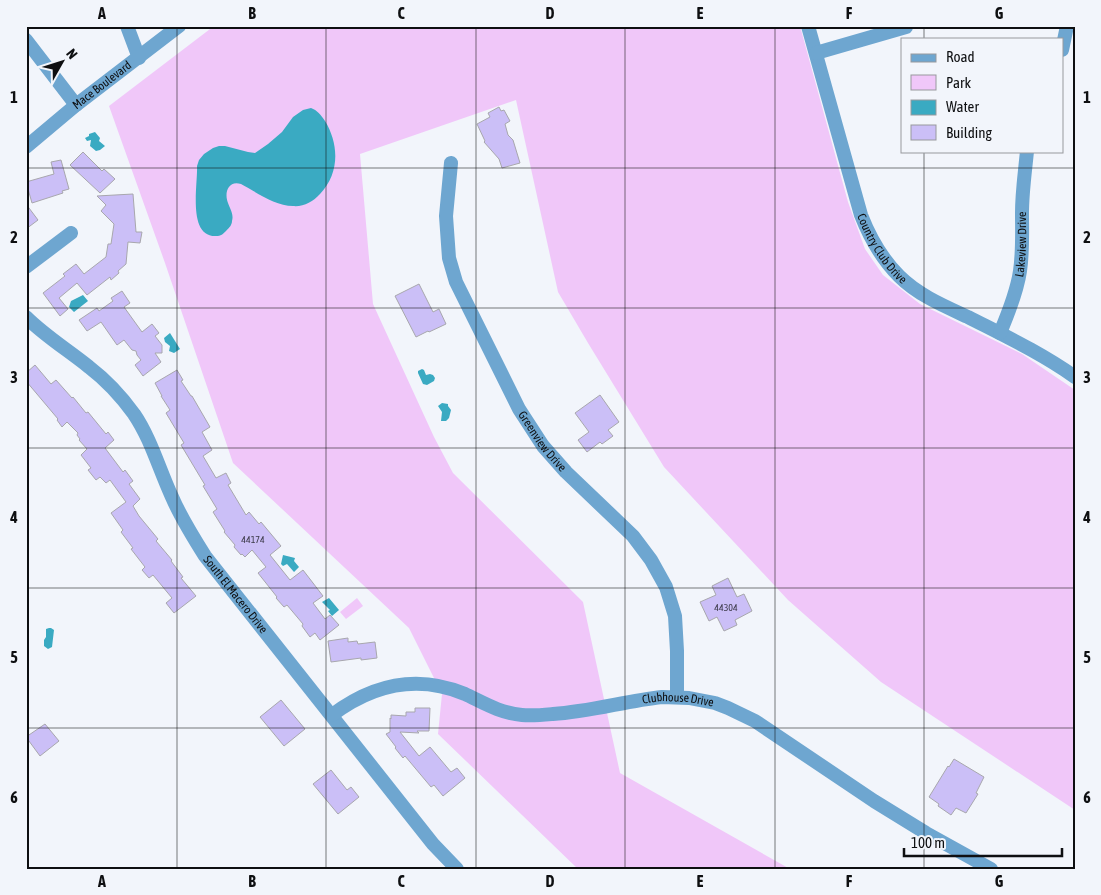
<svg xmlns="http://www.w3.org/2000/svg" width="1101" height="895" viewBox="0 0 1101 895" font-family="'Asap Condensed',sans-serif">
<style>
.green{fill:#f0c7f9}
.water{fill:#3aaac2}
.building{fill:#cbbff7;stroke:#a8a7ad}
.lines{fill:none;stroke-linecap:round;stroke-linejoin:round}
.minor{stroke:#6ea6d0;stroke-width:14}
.grid{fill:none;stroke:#0e0f11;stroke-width:1;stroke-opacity:0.55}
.labels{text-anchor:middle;stroke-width:5;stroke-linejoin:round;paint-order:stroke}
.number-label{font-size:10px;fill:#3d3b4a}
.street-label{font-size:12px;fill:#0e0f11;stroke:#f2f5fb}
.neatline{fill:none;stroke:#0e0f11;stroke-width:2}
.grid-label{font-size:16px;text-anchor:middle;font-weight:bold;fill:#0e0f11}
</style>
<rect width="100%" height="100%" fill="#f2f5fb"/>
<path class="green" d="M 214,26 L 800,26 L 848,202 L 865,249 L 883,275 L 920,304 L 1022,354 L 1075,390 L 1075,810 L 881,682 L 788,600 L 664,467 L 588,343 L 558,292 L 516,100 L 360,154 L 373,304 L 434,437 L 453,473 L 583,602 L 620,773 L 790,869 L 578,869 L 438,734 L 442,694 L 409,628 L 233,463 L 165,263 L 109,106 Z
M 357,598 L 363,606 L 346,619 L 340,612 Z"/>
<path class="water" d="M 311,108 C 317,110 321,115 325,121 C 339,144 340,173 320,194 C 313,202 303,207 293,206 C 275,206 256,192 241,184 C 228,180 224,193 228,203 C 230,209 234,214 232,221 C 232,225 229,228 226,231 C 223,234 221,236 216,236 C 187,237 198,184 197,166 L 199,160 L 204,154 L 213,148 L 219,146 L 225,146 L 248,152 L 255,153 L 268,144 L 282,132 L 293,117 L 303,110 Z
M 95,132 L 100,138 L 99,141 L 105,146 L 100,150 L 96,151 L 90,146 L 91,140 L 87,141 L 85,138 L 89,136 L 89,134 Z
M 83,295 L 88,301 L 74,312 L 69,307 L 71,301 Z
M 170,333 L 180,349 L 174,353 L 169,351 L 170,346 L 165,342 L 164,338 Z
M 422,369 L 424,370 L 426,375 L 430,374 L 433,375 L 435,378 L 434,381 L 427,385 L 423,384 L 418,373 L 418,371 Z
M 442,403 L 448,404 L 448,406 L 451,410 L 449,418 L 446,421 L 441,421 L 442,412 L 438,406 Z
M 283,555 L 295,558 L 294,561 L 299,567 L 294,572 L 287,564 L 283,566 L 281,564 Z
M 329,598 L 339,610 L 332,616 L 328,611 L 330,610 L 322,602 Z
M 49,628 L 51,628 L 54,630 L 52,647 L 48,649 L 44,646 L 44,640 L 46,637 L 46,629 Z"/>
<path class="building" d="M 499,107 L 501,111 L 504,110 L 510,121 L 505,124 L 508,135 L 513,140 L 520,163 L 502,168 L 499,159 L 484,142 L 485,141 L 477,124 L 490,117 L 488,113 Z
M 83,152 L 102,171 L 104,169 L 115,179 L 100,193 L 70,165 Z
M 61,160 L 69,189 L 62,191 L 63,193 L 32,203 L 26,182 L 54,174 L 51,162 Z
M 133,194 L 136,232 L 142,232 L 140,243 L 128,242 L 126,264 L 118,271 L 119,273 L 111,280 L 110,277 L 87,295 L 77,283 L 59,298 L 68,309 L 60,316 L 43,293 L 65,276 L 63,274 L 76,264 L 84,274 L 106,257 L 108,244 L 111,244 L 114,224 L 101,211 L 106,205 L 97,196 Z
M 26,204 L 38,220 L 26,229 Z
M 419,284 L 433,312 L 439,309 L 446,324 L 429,332 L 428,331 L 416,337 L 395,296 Z
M 122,291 L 130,303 L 124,307 L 142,332 L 152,324 L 159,333 L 155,336 L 162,345 L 162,353 L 155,353 L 161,362 L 143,376 L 135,365 L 141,360 L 137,355 L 136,351 L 132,350 L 124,340 L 117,345 L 101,322 L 87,331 L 79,320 L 97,308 L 99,311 L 113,301 L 111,298 Z
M 35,365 L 51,384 L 56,380 L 72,398 L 73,397 L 86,413 L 88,412 L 106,434 L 108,432 L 114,440 L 105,448 L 123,472 L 125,470 L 133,481 L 129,484 L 140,499 L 133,506 L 139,516 L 158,539 L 156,541 L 172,560 L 171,561 L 183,577 L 181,578 L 196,596 L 174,613 L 166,603 L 172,598 L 153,575 L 149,578 L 142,570 L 145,567 L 131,549 L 133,548 L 121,532 L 123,530 L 111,513 L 126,502 L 110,480 L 106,483 L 100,477 L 96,480 L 88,470 L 91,468 L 81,455 L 87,449 L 79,440 L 80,439 L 77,435 L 78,433 L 67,422 L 62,427 L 57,420 L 58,419 L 26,381 L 26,373 Z
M 177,370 L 183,380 L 181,381 L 191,396 L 192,396 L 210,427 L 202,432 L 212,450 L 203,456 L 216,478 L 226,473 L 231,483 L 228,485 L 246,515 L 249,512 L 259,524 L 261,522 L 281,546 L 270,555 L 290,580 L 303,570 L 323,596 L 313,603 L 325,619 L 330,615 L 339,625 L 320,640 L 315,633 L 310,637 L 302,626 L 303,624 L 287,605 L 284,607 L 276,598 L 277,597 L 258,573 L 266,567 L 252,550 L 245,557 L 242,554 L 241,555 L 234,547 L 235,545 L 224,532 L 225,531 L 213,512 L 217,509 L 203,486 L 205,485 L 181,445 L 184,443 L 166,413 L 170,410 L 161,396 L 162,396 L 155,383 Z
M 600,395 L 619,422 L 608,430 L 613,436 L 602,444 L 600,442 L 587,452 L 578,440 L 589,432 L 575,413 Z
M 728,578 L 737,597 L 744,594 L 752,611 L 735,620 L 737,625 L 724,631 L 717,617 L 709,621 L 700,602 L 716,595 L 712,586 Z
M 348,638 L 348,642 L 357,641 L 358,644 L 375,642 L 377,658 L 361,660 L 361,658 L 331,662 L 328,641 Z
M 281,700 L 305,729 L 284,746 L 260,717 Z
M 415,708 L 430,708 L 429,731 L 417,731 L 419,733 L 400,732 L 419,756 L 430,747 L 451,772 L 457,768 L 465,778 L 443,796 L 434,785 L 431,787 L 405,756 L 403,758 L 395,748 L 396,747 L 386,734 L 390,732 L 390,718 L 391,719 L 391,715 L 406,716 L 406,712 L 415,712 Z
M 45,724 L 59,741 L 40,756 L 26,737 Z
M 954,759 L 984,777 L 976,793 L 978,794 L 966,813 L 956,808 L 951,815 L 938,806 L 939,804 L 929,797 L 948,766 L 949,767 Z
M 331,770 L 347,790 L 351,787 L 359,797 L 338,814 L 313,784 Z"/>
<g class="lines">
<g class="minor">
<path d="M 127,26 L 139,58"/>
<path id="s1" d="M 808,26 L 861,215 C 870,238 882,259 899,276 C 918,295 944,306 968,317 C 1005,336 1041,353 1075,377"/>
<path d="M 26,40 L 76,105"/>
<path d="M 1062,50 L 1067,26"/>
<path d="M 816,53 L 906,27"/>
<path id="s2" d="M 26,147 L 76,105 L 179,26"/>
<path id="s3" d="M 451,163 L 446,216 L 449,258 L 456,282 L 519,409 L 543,446 L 566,472 L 633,536 L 651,560 L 666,587 L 675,616 L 677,651 L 677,697"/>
<path d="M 26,267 L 71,233"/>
<path id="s4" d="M 26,317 C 45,336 68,350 89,367 C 106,380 121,396 134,414 C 151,439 159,469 172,497 C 181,518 193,537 205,556 L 433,844 L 457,869"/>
<path id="s5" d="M 1000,333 C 1008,314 1017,292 1020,271 C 1023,251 1022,232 1022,213 C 1022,192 1025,172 1027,151"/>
<path id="s6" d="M 332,715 C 372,685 417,674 465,694 C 484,703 500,713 522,715 C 532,716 542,715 553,714 C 590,712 625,701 662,697 L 689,698 L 715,703 L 728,708 L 755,721 L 874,801 L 926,833 L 991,869"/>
</g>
</g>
<path class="grid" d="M 177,26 L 177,869M 326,26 L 326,869M 476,26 L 476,869M 625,26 L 625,869M 775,26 L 775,869M 924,26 L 924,39M 924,151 L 924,869M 26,168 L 1075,168M 26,308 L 1075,308M 26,448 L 1075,448M 26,588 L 1075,588M 26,728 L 1075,728"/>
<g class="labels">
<g class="number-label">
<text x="253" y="543">44174</text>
<text x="726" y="611">44304</text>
</g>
<g class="street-label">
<text dy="4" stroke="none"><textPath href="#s2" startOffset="98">Mace Boulevard</textPath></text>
<text dy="4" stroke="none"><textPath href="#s5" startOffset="92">Lakeview Drive</textPath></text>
<text dy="4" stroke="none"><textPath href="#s1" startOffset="236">Country Club Drive</textPath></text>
<text dy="4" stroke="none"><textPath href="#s3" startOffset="302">Greenview Drive</textPath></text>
<text dy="4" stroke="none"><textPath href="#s4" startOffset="354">South El Macero Drive</textPath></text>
<text dy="4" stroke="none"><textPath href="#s6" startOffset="360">Clubhouse Drive</textPath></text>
</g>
</g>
<rect width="1101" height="895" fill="none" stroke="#f2f5fb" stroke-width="55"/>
<rect x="901" y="38" width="162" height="115" fill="#f2f5fb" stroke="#97999d"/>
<rect x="911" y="54" width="25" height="8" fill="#6ea6d0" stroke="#97999d"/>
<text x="946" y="62" font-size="15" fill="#0e0f11">Road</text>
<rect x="911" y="75" width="25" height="15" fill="#f0c7f9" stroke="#97999d"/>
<text x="946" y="88" font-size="15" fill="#0e0f11">Park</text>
<rect x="911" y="100" width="25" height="15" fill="#3aaac2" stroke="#97999d"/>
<text x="946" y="112" font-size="15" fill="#0e0f11">Water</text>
<rect x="911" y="125" width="25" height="15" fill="#cbbff7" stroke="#97999d"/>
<text x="946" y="138" font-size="15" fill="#0e0f11">Building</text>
<g transform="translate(62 62) rotate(51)" stroke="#f2f5fb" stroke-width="4" paint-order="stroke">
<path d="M0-4L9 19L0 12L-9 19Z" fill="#0e0f11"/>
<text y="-8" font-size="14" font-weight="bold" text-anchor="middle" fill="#0e0f11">N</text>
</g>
<path d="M904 848v8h158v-8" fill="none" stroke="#0e0f11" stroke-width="2.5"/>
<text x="911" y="848" font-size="15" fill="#0e0f11" stroke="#f2f5fb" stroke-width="4" paint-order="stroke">100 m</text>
<rect x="28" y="28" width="1046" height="840" class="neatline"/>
<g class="grid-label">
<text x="102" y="19">A</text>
<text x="252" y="19">B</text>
<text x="401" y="19">C</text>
<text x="550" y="19">D</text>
<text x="700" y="19">E</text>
<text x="849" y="19">F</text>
<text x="999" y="19">G</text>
<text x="14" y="103">1</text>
<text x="1087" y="103">1</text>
<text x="14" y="243">2</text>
<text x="1087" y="243">2</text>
<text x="14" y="383">3</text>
<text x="1087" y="383">3</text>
<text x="14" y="523">4</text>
<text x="1087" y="523">4</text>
<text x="14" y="663">5</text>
<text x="1087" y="663">5</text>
<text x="14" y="803">6</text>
<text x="1087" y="803">6</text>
<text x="102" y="887">A</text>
<text x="252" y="887">B</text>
<text x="401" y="887">C</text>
<text x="550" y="887">D</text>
<text x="700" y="887">E</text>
<text x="849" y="887">F</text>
<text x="999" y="887">G</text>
</g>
</svg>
